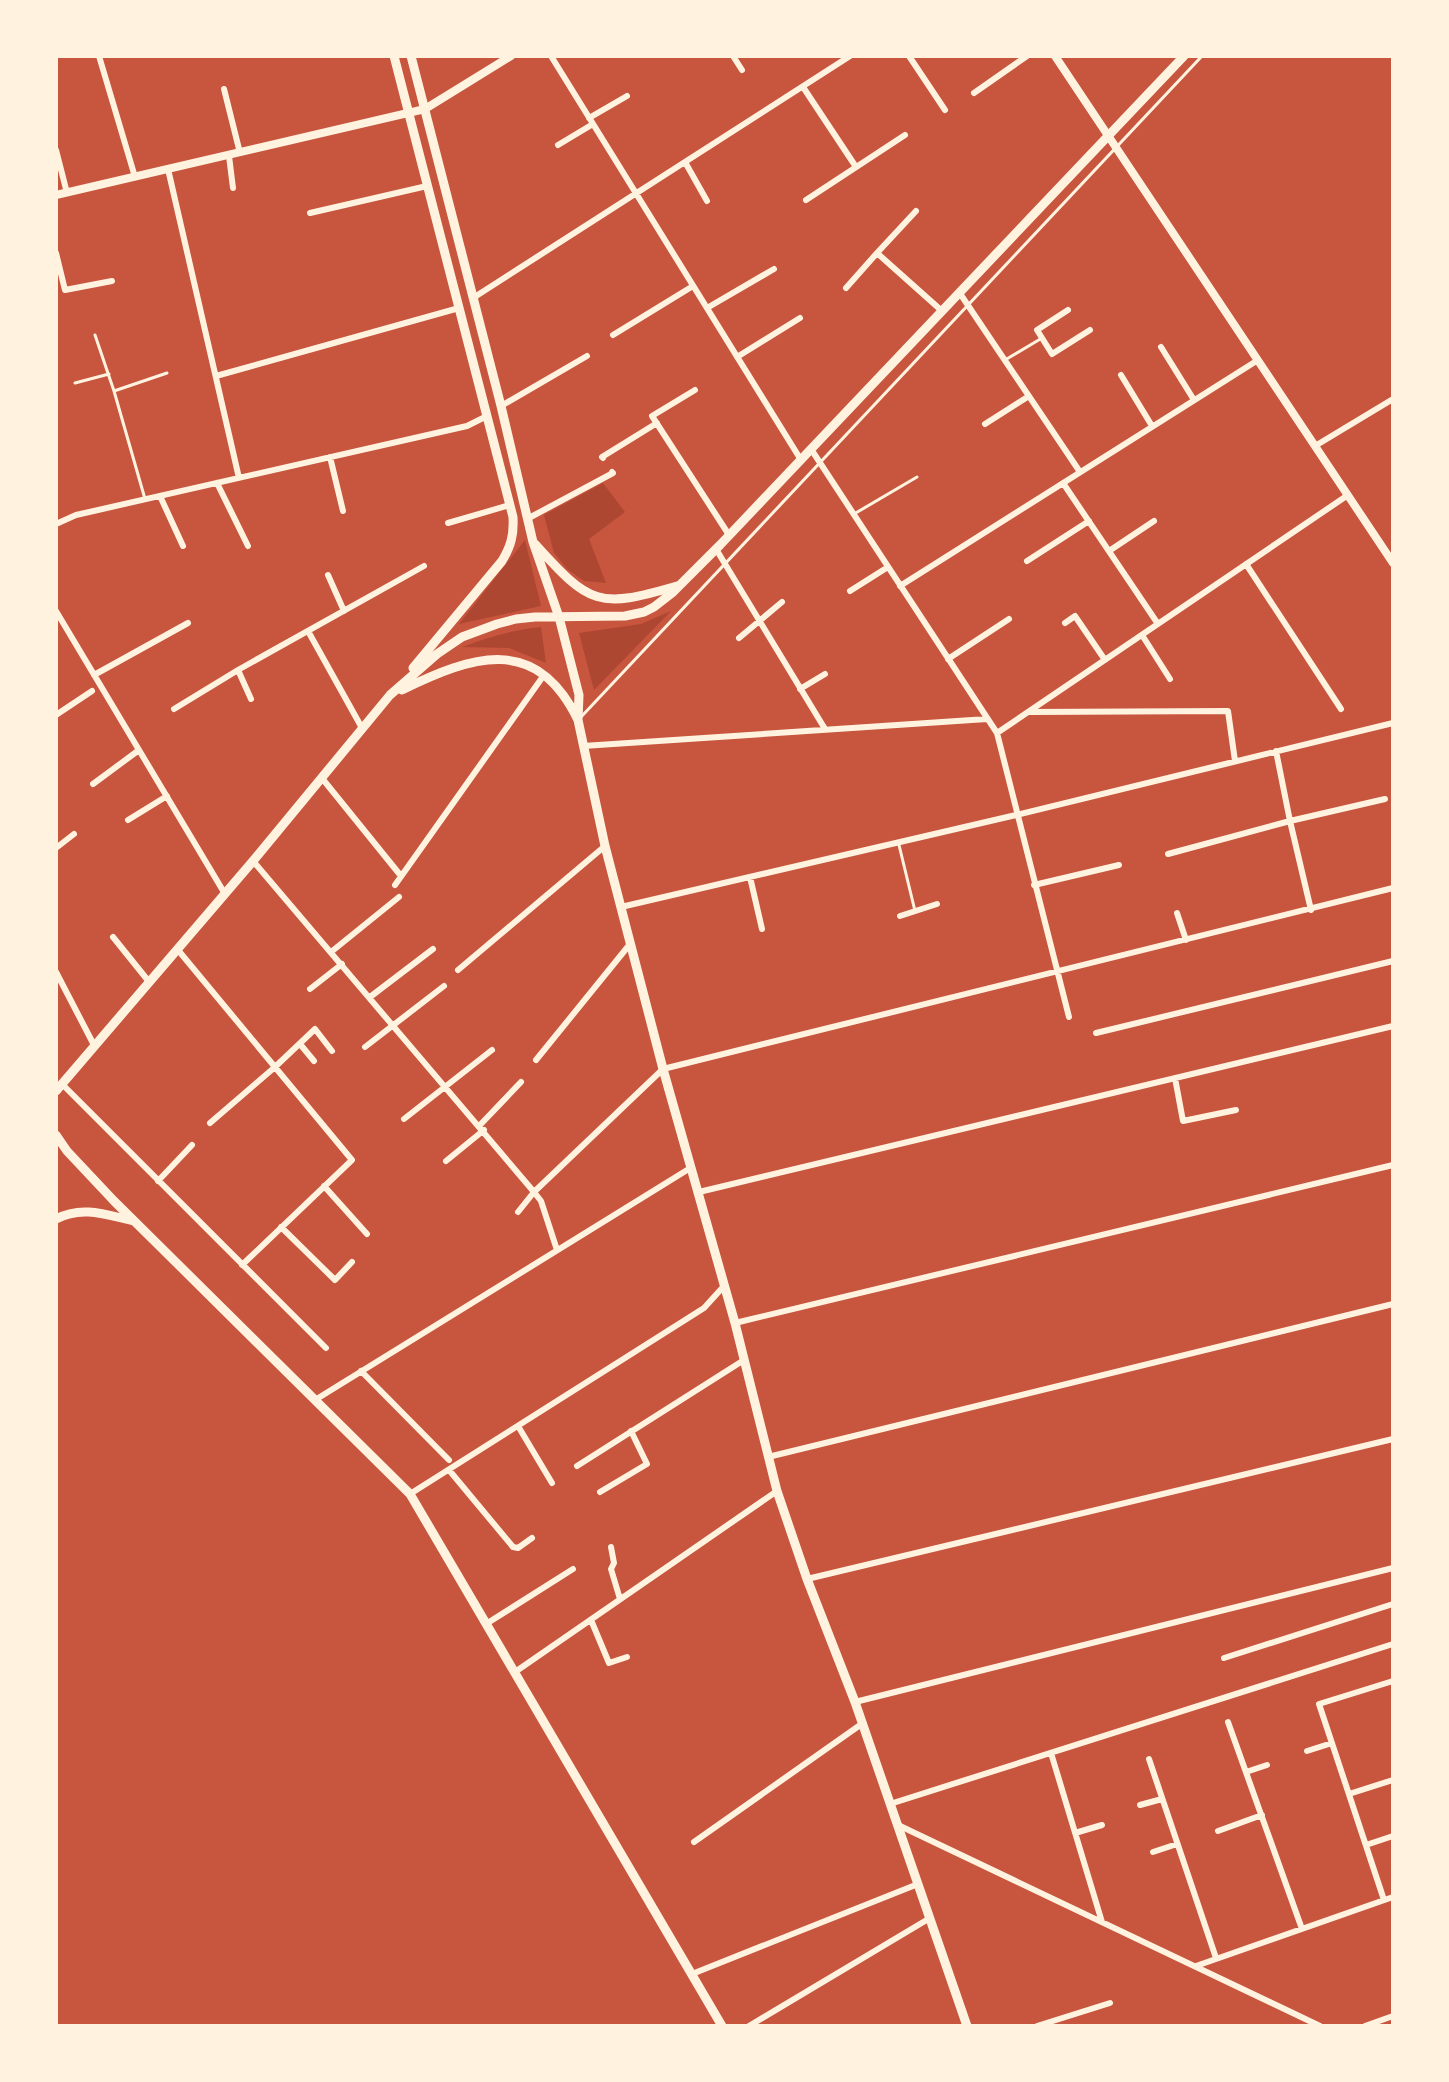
<svg xmlns="http://www.w3.org/2000/svg" width="1449" height="2082" viewBox="0 0 1449 2082" font-family="Arial,sans-serif">
<style>
.green{fill:#ae4732}
.lines{fill:none;stroke-linecap:round;stroke-linejoin:round}
.service{stroke:#fff3e0;stroke-width:3}
.minor{stroke:#fff3e0;stroke-width:6}
.secondary{stroke:#fff3e0;stroke-width:8}
.primary{stroke:#fff3e0;stroke-width:9}
</style>
<rect width="100%" height="100%" fill="#c8553d"/>
<path class="green" d="M 603,483 L 625,512 L 589,539 L 606,583 L 584,581 L 567,569 L 554,553 L 544,515 Z
M 525,540 L 541,606 L 459,624 Z
M 671,611 L 594,690 L 579,633 L 641,624 Z
M 541,627 L 546,663 L 509,648 L 462,647 C 488,637 513,630 541,627 Z"/>
<g class="lines">
<path class="service" d="M 95,335 L 114,391 L 145,499
M 1005,360 L 1042,338
M 75,383 L 109,374
M 114,391 L 167,373
M 854,514 L 917,477
M 581,717 L 1202,56
M 899,845 L 915,911"/>
<path class="minor" d="M 99,56 L 135,177
M 551,56 L 801,460
M 733,56 L 742,70
M 909,56 L 945,110
M 803,87 L 856,167
M 224,89 L 240,153
M 974,93 L 1027,56
M 589,118 L 627,96
M 558,145 L 593,124
M 56,150 L 67,193
M 229,156 L 233,188
M 685,162 L 707,201
M 168,169 L 239,478
M 806,200 L 905,135
M 916,211 L 877,253 L 942,311
M 310,213 L 427,186
M 56,253 L 65,290 L 112,281
M 846,288 L 877,253
M 959,292 L 1080,472
M 473,298 L 850,56
M 707,308 L 774,269
M 1068,310 L 1037,330 L 1052,354 L 1090,330
M 613,335 L 693,286
M 1161,347 L 1194,400
M 737,357 L 800,318
M 1121,375 L 1152,426
M 216,376 L 459,308
M 695,390 L 652,416 L 729,535
M 501,406 L 587,356
M 985,424 L 1029,396
M 1315,446 L 1393,399
M 811,449 L 997,733 L 1069,1017
M 330,457 L 343,511
M 603,458 L 602,457 L 657,423
M 217,483 L 248,546
M 1063,483 L 1158,624
M 160,496 L 183,546
M 527,519 L 613,473 L 612,472
M 448,523 L 510,505
M 56,524 L 76,515 L 467,426 L 487,416
M 716,549 L 825,729
M 1109,551 L 1154,521
M 1027,561 L 1089,521
M 1246,564 L 1341,709
M 328,575 L 344,611
M 900,586 L 1258,360
M 850,591 L 888,567
M 56,611 L 225,894
M 1065,623 L 1075,616 L 1105,660
M 308,631 L 362,728
M 1142,635 L 1170,679
M 739,638 L 782,602
M 948,659 L 1009,619
M 238,670 L 251,699
M 94,675 L 188,623
M 800,689 L 825,674
M 174,709 L 238,670 L 424,566
M 1030,712 L 1228,711 L 1235,761
M 56,715 L 92,691
M 997,733 L 1348,495
M 583,746 L 987,719
M 1276,751 L 1290,821 L 1311,910
M 321,777 L 401,876
M 93,784 L 139,750
M 128,820 L 167,796
M 56,848 L 74,834
M 1168,854 L 1290,821 L 1385,799
M 253,861 L 534,1192 L 541,1201 L 557,1250
M 750,877 L 762,929
M 395,885 L 544,675
M 1034,885 L 1119,865
M 621,907 L 1016,815 L 1393,723
M 1177,913 L 1186,940
M 900,916 L 937,904
M 113,937 L 150,983
M 178,950 L 352,1160 L 242,1265
M 331,952 L 399,897
M 458,970 L 605,846
M 56,972 L 95,1047
M 310,989 L 342,964
M 370,997 L 433,949
M 1096,1033 L 1393,961
M 300,1044 L 314,1061
M 365,1047 L 444,986
M 536,1060 L 630,944
M 1175,1078 L 1183,1121 L 1236,1110
M 62,1084 L 326,1348
M 404,1119 L 492,1050
M 210,1123 L 275,1067 L 315,1029 L 332,1051
M 480,1125 L 521,1082
M 446,1161 L 484,1130
M 158,1181 L 192,1145
M 324,1186 L 367,1234
M 699,1192 L 1393,1026
M 518,1212 L 534,1192 L 663,1069 L 1393,888
M 281,1227 L 335,1280 L 352,1262
M 735,1323 L 1393,1165
M 361,1371 L 449,1460
M 315,1400 L 692,1167
M 518,1426 L 552,1483
M 768,1457 L 1393,1304
M 577,1466 L 744,1360
M 449,1470 L 513,1547 L 518,1548 L 532,1538
M 600,1492 L 647,1464 L 631,1431
M 410,1494 L 704,1308 L 724,1286
M 611,1547 L 614,1563 L 611,1569 L 620,1599
M 807,1579 L 1393,1439
M 591,1620 L 609,1663 L 627,1657
M 486,1624 L 573,1569
M 1224,1658 L 1393,1604
M 515,1672 L 777,1491
M 855,1702 L 1393,1568
M 1228,1722 L 1302,1929
M 1307,1751 L 1332,1743
M 1051,1753 L 1102,1922
M 1149,1759 L 1216,1958
M 1246,1772 L 1267,1765
M 1349,1794 L 1393,1780
M 890,1804 L 1393,1644
M 1140,1805 L 1162,1799
M 898,1825 L 1320,2026
M 1218,1831 L 1262,1815
M 1075,1833 L 1102,1825
M 694,1842 L 863,1723
M 1366,1845 L 1393,1836
M 1153,1852 L 1177,1844
M 1384,1900 L 1319,1704 L 1393,1681
M 1196,1966 L 1393,1897
M 692,1974 L 918,1884
M 749,2026 L 930,1918
M 1037,2026 L 1110,2003
M 1365,2026 L 1393,2016"/>
<path class="secondary" d="M 1055,56 L 1393,563
M 56,195 L 425,109 L 511,56"/>
<path class="primary" d="M 394,56 L 513,517 C 514,535 511,546 502,561 L 413,668
M 411,56 L 501,406 L 533,542 L 559,617 L 579,695 L 578,720 L 605,846 L 663,1069 L 735,1323 L 777,1491 L 807,1579 L 855,1702 L 967,2026
M 535,544 C 590,605 598,609 677,586
M 402,690 C 472,656 536,633 578,720
M 56,1091 L 253,861 L 390,695 L 437,654 L 462,637 L 497,624 L 516,619 L 535,617 L 625,616 L 644,612 L 654,607 L 672,593 L 720,545 L 1184,56
M 56,1135 L 67,1151 L 114,1201 L 410,1494 L 722,2026
M 56,1219 C 82,1205 107,1215 134,1221"/>
</g>
<rect width="1449" height="2082" fill="none" stroke="#fff3e0" stroke-width="116"/>
</svg>
